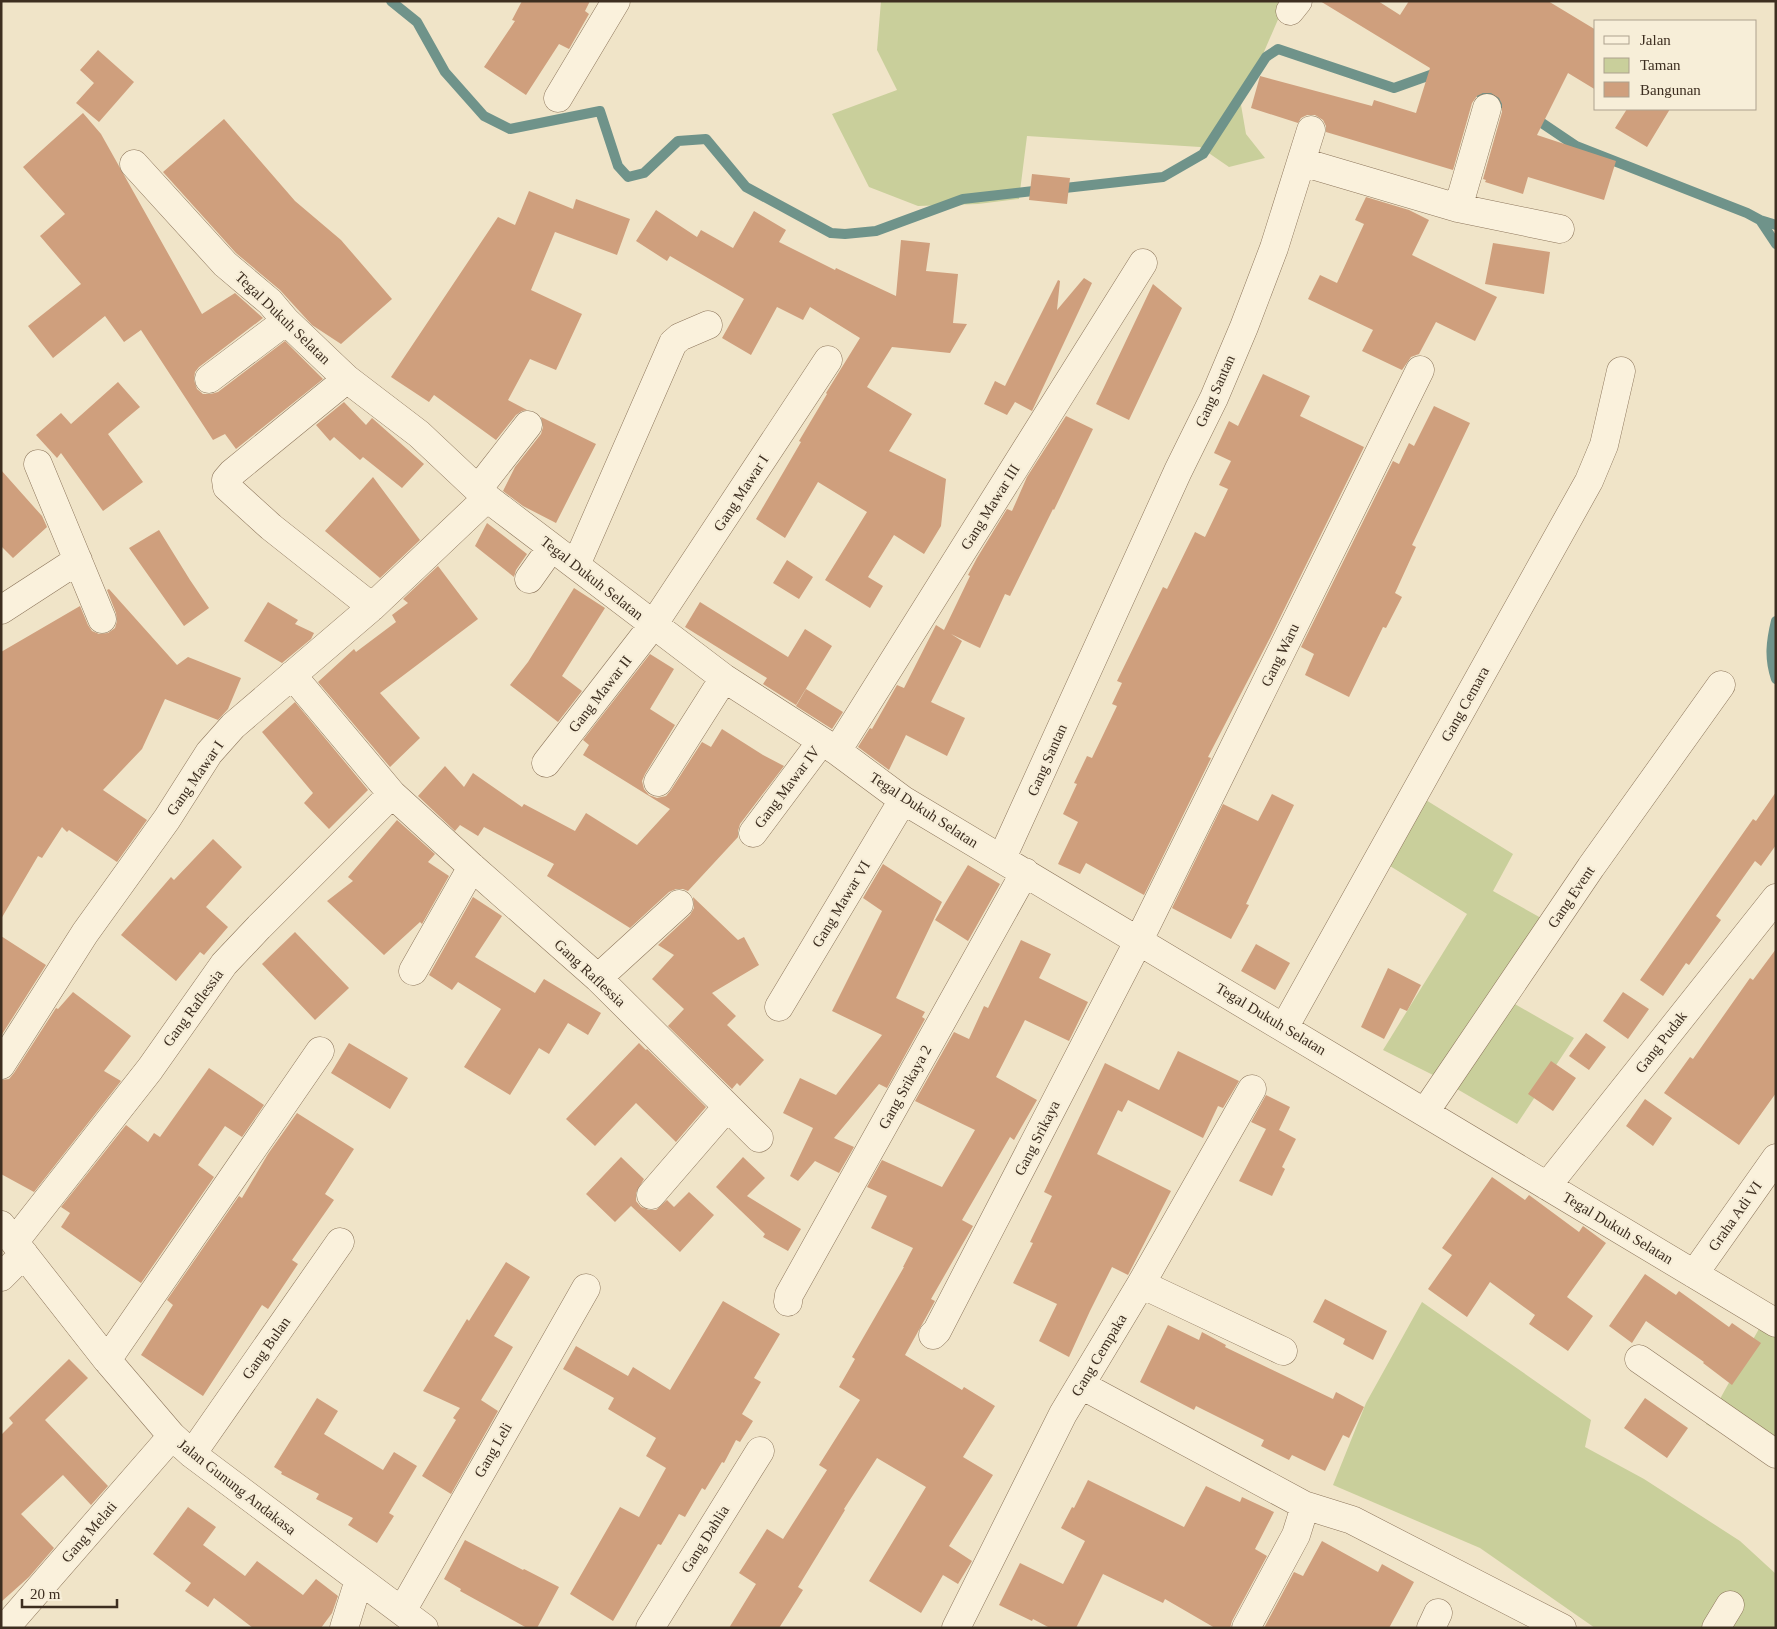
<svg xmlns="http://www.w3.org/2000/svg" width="1777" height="1629" viewBox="0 0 1777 1629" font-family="Georgia,serif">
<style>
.green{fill:#c9cf9b}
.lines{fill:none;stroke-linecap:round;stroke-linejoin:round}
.stream{stroke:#6f938a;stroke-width:10}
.building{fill:#cf9f7d}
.minor-casing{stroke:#8d765c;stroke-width:29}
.minor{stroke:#faf1dc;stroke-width:28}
.labels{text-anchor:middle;stroke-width:4.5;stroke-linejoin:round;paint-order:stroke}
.street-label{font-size:15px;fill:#3d2e20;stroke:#f7eed8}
</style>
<rect width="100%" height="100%" fill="#f0e4c8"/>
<path class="green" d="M 881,1 L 1286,1 L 1241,105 L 1246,134 L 1265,158 L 1229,167 L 1200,147 L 1027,136 L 1019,199 L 978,204 L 918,206 L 869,187 L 832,114 L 897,90 L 877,50 Z
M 1413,792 L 1513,854 L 1493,891 L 1550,923 L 1501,996 L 1574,1038 L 1517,1124 L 1433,1075 L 1383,1050 L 1467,914 L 1374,856 Z
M 1422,1302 L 1591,1420 L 1585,1447 L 1644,1479 L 1740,1541 L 1776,1574 L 1776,1628 L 1595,1628 L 1480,1548 L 1333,1485 L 1366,1403 Z
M 1776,1304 L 1776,1464 L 1706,1424 L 1760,1327 Z"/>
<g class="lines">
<path class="stream" d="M 391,1 L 417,22 L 445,72 L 484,116 L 510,129 L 600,111 L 618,166 L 628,177 L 644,173 L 678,141 L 706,139 L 746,187 L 831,233 L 845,234 L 876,231 L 963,199 L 1042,190
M 1470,88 L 1513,108
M 1533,117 L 1576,146 L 1747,213 L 1760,220 L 1776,244
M 1056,189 L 1163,177 L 1203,154 L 1266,57 L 1278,49 L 1394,88 L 1436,73 L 1440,75
M 1760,220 L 1776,225
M 1776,621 C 1771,642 1769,658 1776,679"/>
</g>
<path class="building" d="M 522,1 L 590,1 L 585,11 L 589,14 L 569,49 L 559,44 L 526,95 L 484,67 L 515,21 L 512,20 Z
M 1320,1 L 1378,1 L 1400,15 L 1409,1 L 1548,1 L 1596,30 L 1596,90 L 1568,73 L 1537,135 L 1616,161 L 1604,200 L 1528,177 L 1523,194 L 1485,182 L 1486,180 L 1483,179 L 1502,112 L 1502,104 L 1499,98 L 1491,93 L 1483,93 L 1477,96 L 1472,103 L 1453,170 L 1326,132 L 1326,126 L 1323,120 L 1315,115 L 1307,115 L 1301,118 L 1298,123 L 1251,108 L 1260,76 L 1372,106 L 1374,100 L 1416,113 L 1430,68 Z
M 98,50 L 134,82 L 99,122 L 76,103 L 94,83 L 80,70 Z
M 1627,109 L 1670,109 L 1647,147 L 1615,128 Z
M 83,113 L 101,134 L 202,314 L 235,293 L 263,318 L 199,367 L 195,372 L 194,380 L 197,389 L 203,394 L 211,394 L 218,392 L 285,341 L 323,379 L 236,449 L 225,434 L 213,440 L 141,330 L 124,342 L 105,316 L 53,358 L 28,326 L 81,284 L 40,236 L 65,214 L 23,167 Z
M 224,119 L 295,201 L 341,240 L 392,299 L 341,344 L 312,325 L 280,290 L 236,253 L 163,172 Z
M 1032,174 L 1070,178 L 1067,204 L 1029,200 Z
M 529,191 L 573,209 L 576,199 L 630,219 L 617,255 L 555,232 L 531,290 L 582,314 L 556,370 L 530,359 L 508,400 L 527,410 L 522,411 L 516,415 L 496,440 L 434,395 L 429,402 L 391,377 L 498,217 L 515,225 Z
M 1366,197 L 1409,210 L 1429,220 L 1412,255 L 1497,297 L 1475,341 L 1436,322 L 1419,354 L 1411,357 L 1402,370 L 1362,351 L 1373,330 L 1308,299 L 1320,275 L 1337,283 L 1364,224 L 1355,220 Z
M 656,210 L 697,237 L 701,230 L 733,248 L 754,211 L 786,230 L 779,242 L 835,270 L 836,268 L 896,296 L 901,240 L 930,243 L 926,271 L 958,274 L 953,323 L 967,324 L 950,353 L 892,347 L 867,387 L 912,414 L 889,451 L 946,479 L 941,526 L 924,554 L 894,535 L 868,577 L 883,586 L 870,608 L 825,580 L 867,512 L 818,482 L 785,538 L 756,519 L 801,442 L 799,441 L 827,394 L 826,393 L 860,338 L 810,307 L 803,320 L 777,307 L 751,355 L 722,338 L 744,299 L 670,256 L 667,261 L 636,241 Z
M 1493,243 L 1550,252 L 1544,294 L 1485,284 Z
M 1084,278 L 1092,283 L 1032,411 L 1015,402 L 1007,415 L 984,404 L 995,381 L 1005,386 L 1058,280 L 1060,281 L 1057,310 Z
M 1153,284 L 1182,308 L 1129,420 L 1096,404 Z
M 1263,374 L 1310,396 L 1300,416 L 1364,447 L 1272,634 L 1208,757 L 1211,758 L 1144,895 L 1086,863 L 1080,874 L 1058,864 L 1078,822 L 1063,814 L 1077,784 L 1074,783 L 1087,756 L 1092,758 L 1117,706 L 1112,704 L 1122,683 L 1117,681 L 1163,587 L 1167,589 L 1195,532 L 1205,537 L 1228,489 L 1219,485 L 1231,461 L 1214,453 L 1229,421 L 1238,426 Z
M 118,382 L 140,407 L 108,434 L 143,482 L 103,511 L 61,453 L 57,458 L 36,435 L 61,413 L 71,424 Z
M 344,402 L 366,425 L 372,418 L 424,464 L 402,488 L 363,457 L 360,460 L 334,437 L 330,441 L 316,425 Z
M 1434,406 L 1470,423 L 1412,545 L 1416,547 L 1395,593 L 1402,597 L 1386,628 L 1383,627 L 1349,697 L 1305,675 L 1314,654 L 1301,647 L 1393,461 L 1399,464 L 1409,443 L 1414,446 Z
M 1066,416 L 1093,429 L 1054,510 L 1053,509 L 1010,596 L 1005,594 L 980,648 L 951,634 L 962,641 L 931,702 L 965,718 L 947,756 L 906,735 L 889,770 L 858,747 L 870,728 L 872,729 L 897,685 L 904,688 L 936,625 L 944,630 L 970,576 L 968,575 L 977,558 L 1007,509 L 1012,511 L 1027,477 Z
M 541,417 L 596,444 L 556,523 L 523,506 L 503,491 L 515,467 L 541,434 L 543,427 Z
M 1,470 L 42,516 L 47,527 L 13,558 L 1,546 Z
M 373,477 L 420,540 L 380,578 L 325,531 Z
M 487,523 L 527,554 L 516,570 L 514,577 L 475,546 Z
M 159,530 L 190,580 L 209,608 L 184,626 L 129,548 Z
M 787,560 L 813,577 L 799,599 L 773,583 Z
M 438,566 L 478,619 L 380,693 L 420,738 L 390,767 L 318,682 L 354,649 L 356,652 L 396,622 L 392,615 L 408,603 L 403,599 Z
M 574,588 L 605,608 L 562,676 L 582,691 L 558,722 L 510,685 L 528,662 Z
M 109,589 L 177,665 L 188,657 L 241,678 L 228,709 L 218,720 L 165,699 L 142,749 L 103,790 L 147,820 L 117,862 L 69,830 L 67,832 L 62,827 L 42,858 L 38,856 L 1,919 L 1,652 L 80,606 L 88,625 L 92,631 L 99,634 L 108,633 L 115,628 L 117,621 L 116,613 L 107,590 Z
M 268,602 L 298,620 L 295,624 L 314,633 L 311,639 L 282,663 L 244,641 Z
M 700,602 L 788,657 L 805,629 L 832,646 L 796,705 L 763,684 L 767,678 L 685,627 Z
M 650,654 L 674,669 L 650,709 L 675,725 L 645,774 L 642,781 L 644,789 L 649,795 L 657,798 L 666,796 L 671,790 L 702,742 L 711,747 L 722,729 L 763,755 L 784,766 L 740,824 L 738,831 L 738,837 L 688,891 L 683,889 L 676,889 L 669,892 L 630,928 L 547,876 L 554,864 L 484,827 L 478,836 L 460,825 L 455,831 L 418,796 L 445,766 L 464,787 L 473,773 L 522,807 L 524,804 L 575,831 L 586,813 L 637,845 L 670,809 L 583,755 L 589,745 L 583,740 Z
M 806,689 L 843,712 L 832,729 L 796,706 Z
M 295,702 L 368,790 L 329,829 L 304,803 L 313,793 L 262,732 Z
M 1776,792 L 1776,845 L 1761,866 L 1755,861 L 1716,916 L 1721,920 L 1689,965 L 1686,963 L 1663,996 L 1640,980 L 1753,819 L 1756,821 Z
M 1272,794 L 1294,805 L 1246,904 L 1249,905 L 1231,939 L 1172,908 L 1223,804 L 1258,821 Z
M 397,820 L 435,854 L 428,862 L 449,876 L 422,924 L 420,922 L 384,955 L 327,901 L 353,881 L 348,877 Z
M 213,839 L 242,867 L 206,907 L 228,927 L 204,955 L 200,952 L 176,981 L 121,935 L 171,877 L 174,880 Z
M 883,864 L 942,902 L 896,998 L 925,1012 L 922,1017 L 925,1019 L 887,1088 L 879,1084 L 834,1138 L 854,1147 L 839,1173 L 815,1161 L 798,1181 L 790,1176 L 813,1128 L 783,1113 L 800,1078 L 836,1095 L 882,1035 L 832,1011 L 882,911 L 863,898 Z
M 968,865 L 1000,884 L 968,941 L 935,920 Z
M 473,897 L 502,916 L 475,957 L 535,993 L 544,979 L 601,1013 L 588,1035 L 568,1023 L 549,1054 L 539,1048 L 510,1095 L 464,1067 L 501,1009 L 458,982 L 452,990 L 429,975 Z
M 693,897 L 738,940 L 744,937 L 759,965 L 712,993 L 736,1016 L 727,1025 L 764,1060 L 740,1086 L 737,1083 L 732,1089 L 668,1026 L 684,1009 L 652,979 L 674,955 L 658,945 L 690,915 L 694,908 Z
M 295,932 L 349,988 L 315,1020 L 262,964 Z
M 1,936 L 46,965 L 1,1036 Z
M 1021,940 L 1051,954 L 1039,978 L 1088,1002 L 1069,1041 L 1025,1020 L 996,1077 L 1037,1100 L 1014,1140 L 1010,1137 L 962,1220 L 973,1226 L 931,1299 L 935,1301 L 905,1355 L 962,1390 L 964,1387 L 995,1406 L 963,1457 L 993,1475 L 949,1546 L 972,1561 L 958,1584 L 943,1575 L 921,1613 L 869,1581 L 926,1487 L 877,1458 L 844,1509 L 845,1510 L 798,1587 L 803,1590 L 779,1628 L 729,1628 L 756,1584 L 739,1573 L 767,1529 L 783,1539 L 827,1470 L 819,1465 L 860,1400 L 839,1387 L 855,1359 L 852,1357 L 904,1267 L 903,1267 L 913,1248 L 871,1228 L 887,1196 L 867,1187 L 882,1160 L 942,1187 L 975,1130 L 915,1101 L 954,1032 L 969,1039 L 984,1006 L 988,1008 Z
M 1256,944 L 1290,963 L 1275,990 L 1241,971 Z
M 1776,949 L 1776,1093 L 1739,1145 L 1664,1093 L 1690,1057 L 1693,1059 L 1750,978 L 1753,980 Z
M 1388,968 L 1421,985 L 1407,1011 L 1400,1008 L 1384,1039 L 1361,1027 Z
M 73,992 L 131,1036 L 104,1071 L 121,1081 L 34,1192 L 1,1174 L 1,1080 L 9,1079 L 14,1073 L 56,1008 L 58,1009 Z
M 1623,992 L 1649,1009 L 1628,1039 L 1603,1021 Z
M 1586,1033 L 1606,1047 L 1589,1070 L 1569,1056 Z
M 349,1043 L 408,1078 L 390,1109 L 331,1073 Z
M 639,1043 L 646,1050 L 647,1049 L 706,1107 L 676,1142 L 636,1103 L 595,1146 L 566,1119 Z
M 1178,1051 L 1239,1081 L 1223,1108 L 1218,1106 L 1203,1138 L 1128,1100 L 1122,1112 L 1118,1110 L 1097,1154 L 1171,1191 L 1128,1275 L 1112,1267 L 1090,1311 L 1069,1357 L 1039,1341 L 1057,1304 L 1013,1283 L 1033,1243 L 1030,1242 L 1052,1196 L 1044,1192 L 1105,1063 L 1159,1090 Z
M 1551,1061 L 1576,1078 L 1553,1111 L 1528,1094 Z
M 209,1068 L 264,1105 L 242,1137 L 225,1126 L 198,1165 L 214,1177 L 141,1283 L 61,1227 L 70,1213 L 61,1207 L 126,1125 L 148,1142 L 154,1133 L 160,1137 Z
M 1266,1095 L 1290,1107 L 1279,1130 L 1296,1139 L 1282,1167 L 1285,1169 L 1272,1196 L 1239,1181 L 1266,1129 L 1251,1122 Z
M 1645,1099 L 1672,1118 L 1653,1146 L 1626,1126 Z
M 297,1113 L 354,1149 L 325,1194 L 334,1200 L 292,1260 L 298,1264 L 268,1309 L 262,1305 L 203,1396 L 141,1355 L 173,1305 L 167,1300 L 239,1196 L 242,1198 L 268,1154 Z
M 621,1157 L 644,1179 L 636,1193 L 636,1201 L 641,1207 L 649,1210 L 656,1210 L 667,1200 L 674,1207 L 689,1192 L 714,1215 L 680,1252 L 631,1206 L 615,1222 L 586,1194 Z
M 743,1157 L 765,1178 L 747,1196 L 801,1229 L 788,1251 L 763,1237 L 765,1234 L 716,1187 Z
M 1492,1177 L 1525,1200 L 1529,1195 L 1579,1232 L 1583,1226 L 1606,1243 L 1567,1297 L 1593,1316 L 1568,1351 L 1529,1324 L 1535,1315 L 1490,1282 L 1467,1317 L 1428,1289 L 1452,1255 L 1442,1248 Z
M 506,1262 L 530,1277 L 494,1336 L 513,1347 L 481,1400 L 498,1411 L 451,1494 L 422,1476 L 456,1420 L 453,1418 L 460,1408 L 423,1391 L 467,1319 L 469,1321 Z
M 1645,1274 L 1676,1295 L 1679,1291 L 1729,1327 L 1732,1323 L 1761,1343 L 1732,1385 L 1703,1363 L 1704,1362 L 1646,1321 L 1632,1343 L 1609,1326 Z
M 1325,1299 L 1387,1331 L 1373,1360 L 1343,1344 L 1345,1339 L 1313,1322 Z
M 723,1301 L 780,1334 L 754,1378 L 761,1382 L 742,1414 L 753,1421 L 740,1442 L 736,1440 L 724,1463 L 722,1462 L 705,1490 L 702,1488 L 685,1517 L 679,1514 L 661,1545 L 658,1544 L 613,1621 L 570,1594 L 620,1507 L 639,1517 L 666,1468 L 646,1456 L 656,1438 L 608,1409 L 614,1398 L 563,1369 L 576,1346 L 628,1376 L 633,1367 L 670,1390 Z
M 1168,1325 L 1199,1340 L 1202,1332 L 1226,1345 L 1225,1347 L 1333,1399 L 1336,1392 L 1364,1407 L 1349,1438 L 1343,1435 L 1325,1471 L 1292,1455 L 1289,1460 L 1261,1446 L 1264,1440 L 1196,1406 L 1194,1410 L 1140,1382 Z
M 69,1359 L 88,1378 L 45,1420 L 108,1486 L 91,1505 L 63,1475 L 21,1514 L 54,1548 L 29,1577 L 1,1602 L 1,1435 L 13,1423 L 9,1418 Z
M 317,1398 L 338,1411 L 324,1434 L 383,1470 L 394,1452 L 417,1466 L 389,1513 L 394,1516 L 377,1543 L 348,1525 L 353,1518 L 316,1499 L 319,1494 L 281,1474 L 282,1472 L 274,1467 Z
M 1645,1398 L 1688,1428 L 1667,1458 L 1624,1428 Z
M 1088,1480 L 1184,1527 L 1206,1486 L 1240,1502 L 1242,1497 L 1274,1512 L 1255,1549 L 1267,1556 L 1232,1621 L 1230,1628 L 1215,1628 L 1165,1599 L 1163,1603 L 1103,1574 L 1076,1628 L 1050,1628 L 1033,1619 L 1032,1621 L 999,1605 L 1020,1563 L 1063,1584 L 1085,1541 L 1061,1528 L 1072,1507 L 1074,1508 Z
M 188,1507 L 216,1527 L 203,1545 L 245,1576 L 257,1561 L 303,1595 L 316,1579 L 338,1596 L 332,1613 L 321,1628 L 253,1628 L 214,1598 L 208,1607 L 185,1591 L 191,1583 L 153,1554 Z
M 465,1540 L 523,1570 L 524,1569 L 559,1587 L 537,1628 L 527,1628 L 460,1591 L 461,1589 L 444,1579 Z
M 1322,1541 L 1378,1572 L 1382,1564 L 1414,1582 L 1389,1628 L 1264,1628 L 1294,1572 L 1303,1576 Z"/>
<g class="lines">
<g class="minor-casing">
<path id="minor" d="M 1290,11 L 1298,1
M 558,98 L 616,1
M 1302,162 L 1458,208 L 1560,229
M 134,164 L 225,264 L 270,302 L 286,321 L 330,363 L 347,379 L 419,434 L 487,498 L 724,678 L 837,751 L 903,800 L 1776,1323
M 1458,208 L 1487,108
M 209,379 L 286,321
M 347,379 L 232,473 L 226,480 L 227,487 L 271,527 L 372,607
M 38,464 L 102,619
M 478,489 L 528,425
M 576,565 L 673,343 L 680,337 L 708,325
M 529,579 L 551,548
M 1,610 L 78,560
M 292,675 L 392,794 L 472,867 L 598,978 L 759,1138
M 837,751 L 1143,263
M 546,763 L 653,625 L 828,360
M 658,782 L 724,678
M 753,833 L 821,742
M 1002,858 L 1178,471 L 1214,398 L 1244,327 L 1274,248 L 1311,130
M 413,971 L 472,867
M 598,978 L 679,904
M 779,1007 L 903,800
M 1284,1028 L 1589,481 L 1604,445 L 1621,371
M 1,1065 L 85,933 L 167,819 L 209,753 L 233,726 L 372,607 L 487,498
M 1425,1112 L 1591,867 L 1721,685
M 1547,1186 L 1776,898
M 651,1195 L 727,1107
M 1,1225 L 107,1360 L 172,1436 L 192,1454 L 424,1628
M 15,1241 L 150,1069 L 224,964 L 259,927 L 392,794
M 1694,1274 L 1776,1158
M 1,1277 L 24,1254
M 1141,1284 L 1283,1351
M 788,1302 L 789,1295 L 1025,872
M 933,1335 L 937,1331 L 1139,940 L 1420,370
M 1639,1359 L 1776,1454
M 107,1360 L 320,1051
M 1081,1385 L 1304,1505 L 1301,1519 L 1296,1535 L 1246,1628
M 192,1454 L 340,1242
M 1304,1505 L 1352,1520 L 1562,1628
M 402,1611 L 586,1288
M 5,1628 L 172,1436
M 344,1628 L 359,1580
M 650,1628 L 760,1451
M 956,1628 L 1063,1414 L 1141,1284 L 1252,1089
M 1431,1628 L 1438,1613
M 1716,1628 L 1730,1605"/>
</g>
<use href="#minor" class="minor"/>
</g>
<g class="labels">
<g class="street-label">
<text transform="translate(283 318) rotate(44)" y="5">Tegal Dukuh Selatan</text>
<text transform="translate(1215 391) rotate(-66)" y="5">Gang Santan</text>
<text transform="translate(741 493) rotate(-57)" y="5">Gang Mawar I</text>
<text transform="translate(990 507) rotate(-58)" y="5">Gang Mawar III</text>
<text transform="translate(592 578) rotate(38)" y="5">Tegal Dukuh Selatan</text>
<text transform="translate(1280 655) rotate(-64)" y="5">Gang Waru</text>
<text transform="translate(600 694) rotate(-52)" y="5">Gang Mawar II</text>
<text transform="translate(1465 704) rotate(-61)" y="5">Gang Cemara</text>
<text transform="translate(1047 760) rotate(-66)" y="5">Gang Santan</text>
<text transform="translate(195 778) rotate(-55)" y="5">Gang Mawar I</text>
<text transform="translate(787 787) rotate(-53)" y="5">Gang Mawar IV</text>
<text transform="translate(924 810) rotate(33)" y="5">Tegal Dukuh Selatan</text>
<text transform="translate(1571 897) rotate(-56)" y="5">Gang Event</text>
<text transform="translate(841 904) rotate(-59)" y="5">Gang Mawar VI</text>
<text transform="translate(590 973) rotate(43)" y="5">Gang Raflessia</text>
<text transform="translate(193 1008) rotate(-54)" y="5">Gang Raflessia</text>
<text transform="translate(1271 1019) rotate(31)" y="5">Tegal Dukuh Selatan</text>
<text transform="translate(1661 1042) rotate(-52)" y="5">Gang Pudak</text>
<text transform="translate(905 1087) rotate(-61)" y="5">Gang Srikaya 2</text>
<text transform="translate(1037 1138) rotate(-63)" y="5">Gang Srikaya</text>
<text transform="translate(1735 1216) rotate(-55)" y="5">Graha Adi VI</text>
<text transform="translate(1618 1228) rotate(31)" y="5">Tegal Dukuh Selatan</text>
<text transform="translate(266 1348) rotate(-55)" y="5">Gang Bulan</text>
<text transform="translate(1099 1355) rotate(-59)" y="5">Gang Cempaka</text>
<text transform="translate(493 1450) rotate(-60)" y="5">Gang Leli</text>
<text transform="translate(237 1487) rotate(38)" y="5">Jalan Gunung Andakasa</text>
<text transform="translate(89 1532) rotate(-49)" y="5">Gang Melati</text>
<text transform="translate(705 1539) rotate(-58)" y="5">Gang Dahlia</text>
</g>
</g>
<rect width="1777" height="1629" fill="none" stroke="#3d2e20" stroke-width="5"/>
<rect x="1594" y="20" width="162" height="90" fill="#f7eed8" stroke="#ada18e"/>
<rect x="1604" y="36" width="25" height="8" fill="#faf1dc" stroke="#ada18e"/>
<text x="1640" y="45" font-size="15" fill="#3d2e20">Jalan</text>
<rect x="1604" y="58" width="25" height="15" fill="#c9cf9b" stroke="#ada18e"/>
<text x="1640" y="70" font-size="15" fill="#3d2e20">Taman</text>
<rect x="1604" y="82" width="25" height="15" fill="#cf9f7d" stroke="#ada18e"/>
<text x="1640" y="95" font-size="15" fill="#3d2e20">Bangunan</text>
<path d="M22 1599v8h95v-8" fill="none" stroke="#3d2e20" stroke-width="2.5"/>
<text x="30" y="1599" font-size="15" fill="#3d2e20" stroke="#f7eed8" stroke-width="4" paint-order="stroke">20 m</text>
</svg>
